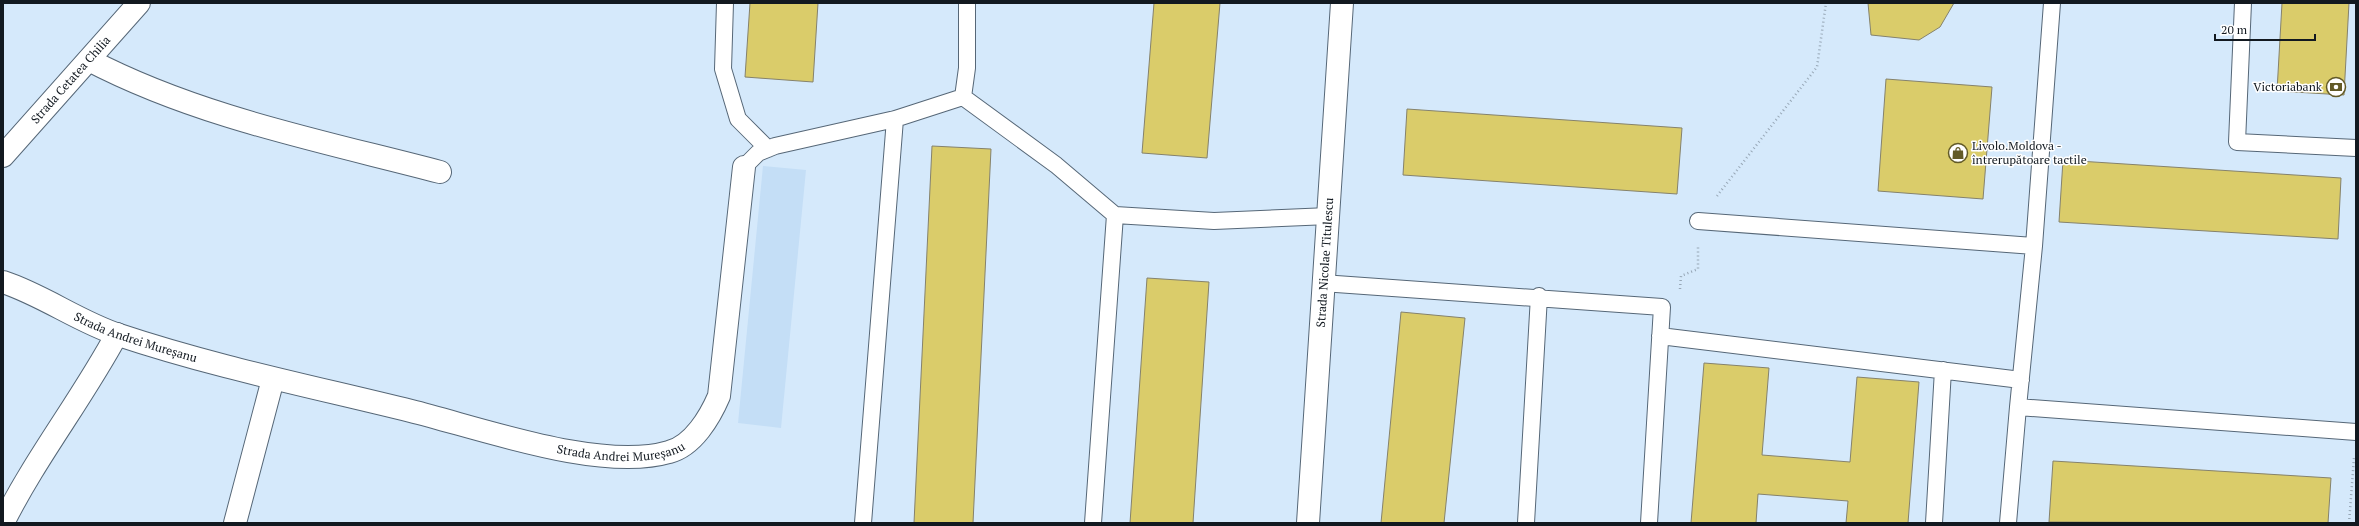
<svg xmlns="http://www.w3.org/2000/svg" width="2359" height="526" viewBox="0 0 2359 526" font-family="'PT Serif',serif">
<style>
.built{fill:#c4def6}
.building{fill:#dacc6a;stroke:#85826c}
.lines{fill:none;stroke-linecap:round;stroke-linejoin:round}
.service-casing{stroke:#566777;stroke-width:18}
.minor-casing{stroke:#566777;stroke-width:24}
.path{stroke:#97a7b6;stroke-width:2.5;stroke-dasharray:1 3;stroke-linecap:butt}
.service{stroke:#fff;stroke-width:16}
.minor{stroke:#fff;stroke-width:22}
.labels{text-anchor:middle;stroke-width:3;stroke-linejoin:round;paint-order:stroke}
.street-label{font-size:12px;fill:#121920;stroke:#fff}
.poi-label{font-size:12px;fill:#121920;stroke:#fff;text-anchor:end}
</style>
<rect width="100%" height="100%" fill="#d5e9fb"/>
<path class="built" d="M 763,166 L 806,170 L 781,428 L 738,423 Z"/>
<path class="building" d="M 750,3 L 818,3 L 813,82 L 745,77 Z
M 1154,3 L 1220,3 L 1207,158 L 1142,153 Z
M 1868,3 L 1954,3 L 1940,27 L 1919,40 L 1871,35 Z
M 2282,3 L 2349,3 L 2344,95 L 2277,91 Z
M 1886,79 L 1992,87 L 1983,199 L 1878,191 Z
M 1407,109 L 1682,128 L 1677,194 L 1403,175 Z
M 932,146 L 991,149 L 973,523 L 914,523 Z
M 2063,160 L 2341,178 L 2338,239 L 2059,222 Z
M 1147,278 L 1209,282 L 1193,523 L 1130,523 Z
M 1401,312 L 1465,318 L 1444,523 L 1381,523 Z
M 1704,363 L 1769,368 L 1762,455 L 1850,462 L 1857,377 L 1919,382 L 1908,523 L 1846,523 L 1848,501 L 1758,494 L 1756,523 L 1691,523 Z
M 2053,461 L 2331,478 L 2328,523 L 2049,522 Z"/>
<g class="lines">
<g class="service-casing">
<path id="service" d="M 725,3 L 723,69 L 738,119 L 768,149
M 2243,3 L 2237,142 L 2356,148
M 963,97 L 967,68 L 967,3
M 744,167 L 758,153 L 775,146 L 895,119 L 963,97 L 1056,165 L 1115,215 L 1214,221 L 1329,216
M 1698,221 L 2034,246 L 2018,407 L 2356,432
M 2034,246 L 2052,3
M 1322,283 L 1662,307 L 1649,523
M 1660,336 L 2021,380
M 863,523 L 895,119
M 1093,523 L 1115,215
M 1526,523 L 1539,296
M 1934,523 L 1943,370
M 2008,523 L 2018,407"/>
</g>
<g class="minor-casing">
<g id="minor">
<path d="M 89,60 C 198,117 322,141 440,172"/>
<path id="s1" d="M 3,156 L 139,3"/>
<path id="s2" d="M 3,282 C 43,295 79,322 119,335 C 215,367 314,387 411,411 C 480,428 601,472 669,452 C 693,446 710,417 719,396 L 744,167"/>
<path d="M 3,523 C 36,457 82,399 117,334"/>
<path d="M 235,523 L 273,379"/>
<path id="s3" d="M 1308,523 L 1342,3"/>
</g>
</g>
<path class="path" d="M 1717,196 L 1817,67 L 1826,3
M 1680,289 L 1681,276 L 1698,269 L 1698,246
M 2349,523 L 2354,458"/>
<use href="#service" class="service"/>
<use href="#minor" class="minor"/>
</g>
<defs>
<g id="bank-ring" transform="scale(1)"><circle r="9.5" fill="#fff" stroke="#625a27" stroke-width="1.5"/><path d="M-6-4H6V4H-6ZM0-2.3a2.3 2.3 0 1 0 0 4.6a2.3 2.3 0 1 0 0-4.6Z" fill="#625a27"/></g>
<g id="shop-ring" transform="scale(1)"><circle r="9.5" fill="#fff" stroke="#625a27" stroke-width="1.5"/><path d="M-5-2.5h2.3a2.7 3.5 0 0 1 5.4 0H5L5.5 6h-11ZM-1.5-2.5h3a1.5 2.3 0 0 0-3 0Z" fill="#625a27"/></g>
</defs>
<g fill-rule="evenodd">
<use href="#bank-ring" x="2336" y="87"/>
<use href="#shop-ring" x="1958" y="153"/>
</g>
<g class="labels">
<g class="street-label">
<text dy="4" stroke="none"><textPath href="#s1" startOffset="102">Strada Cetatea Chilia</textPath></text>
<text dy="4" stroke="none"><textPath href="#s3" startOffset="261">Strada Nicolae Titulescu</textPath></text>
<text dy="4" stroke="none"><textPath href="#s2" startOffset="144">Strada Andrei Mureșanu</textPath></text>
<text dy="4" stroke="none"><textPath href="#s2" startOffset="645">Strada Andrei Mureșanu</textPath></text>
</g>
<g class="poi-label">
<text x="2322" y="91">Victoriabank</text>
<text x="1972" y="150" text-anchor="start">Livolo.Moldova -<tspan x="1972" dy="14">întrerupătoare tactile</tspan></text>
</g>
</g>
<rect width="2359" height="526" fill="none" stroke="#121920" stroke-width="8"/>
<path d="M2215 34v6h100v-6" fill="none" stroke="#121920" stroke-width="2"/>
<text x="2221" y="34" font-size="12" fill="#121920" stroke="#ffffff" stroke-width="3" paint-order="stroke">20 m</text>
</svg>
